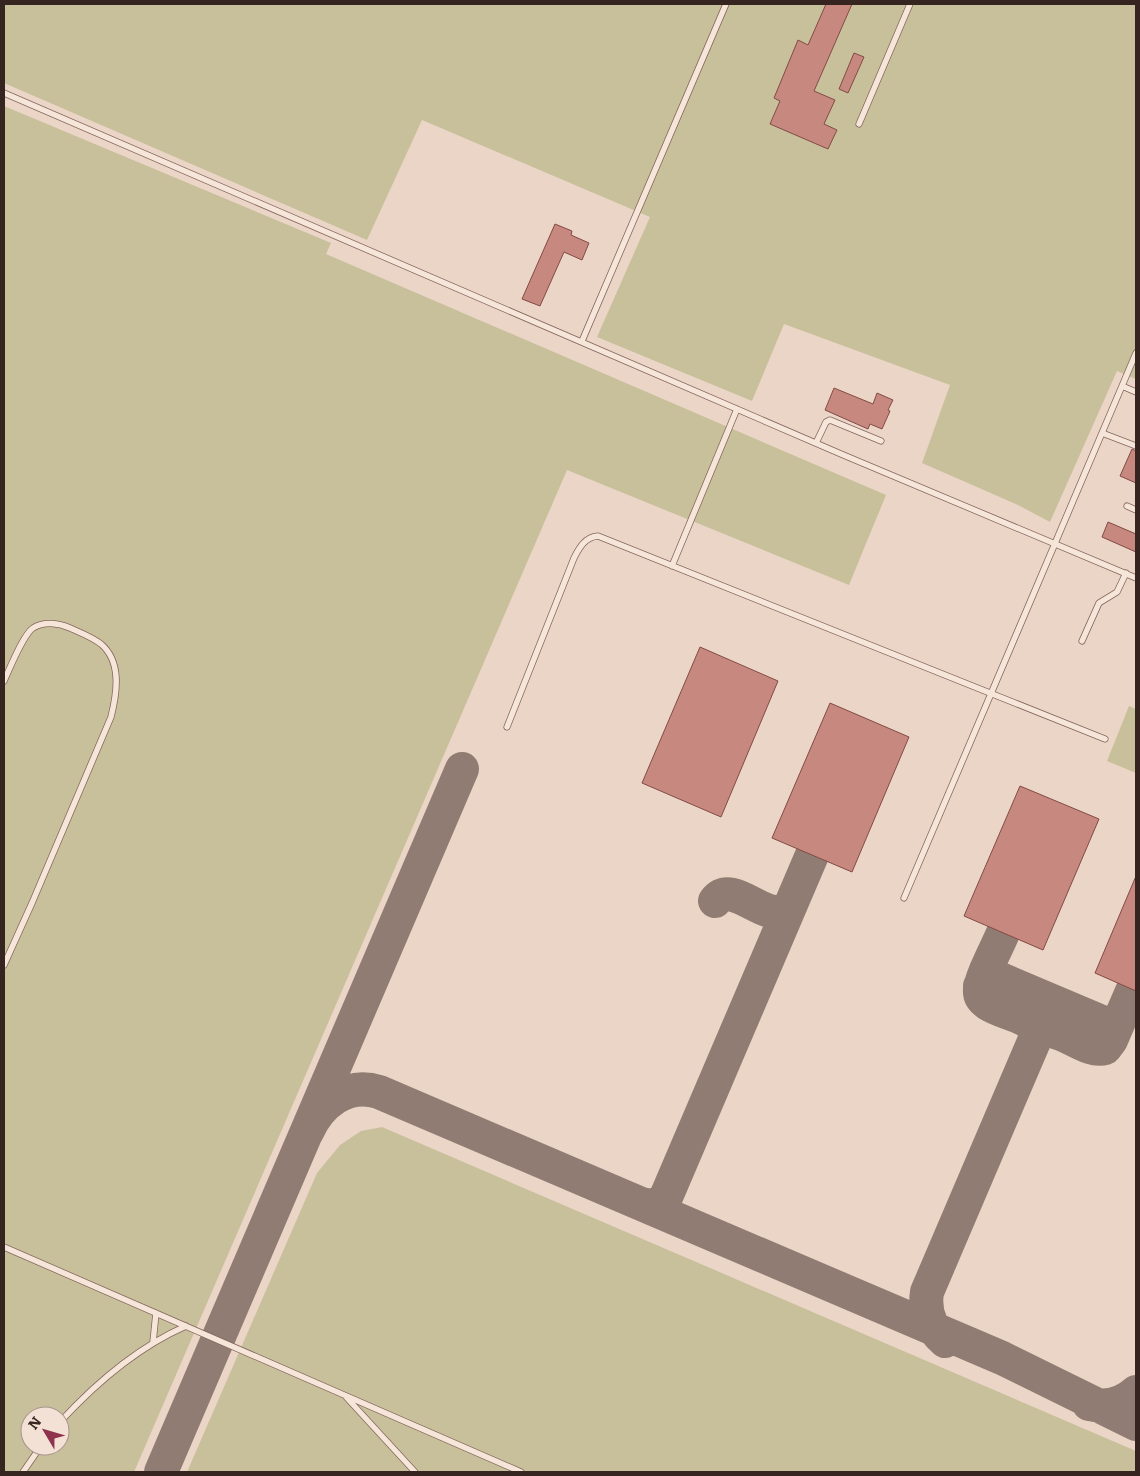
<svg xmlns="http://www.w3.org/2000/svg" width="1140" height="1476" viewBox="0 0 1140 1476" font-family="Literata,serif">
<style>
.green{fill:#c8c09b;fill-rule:evenodd}
.lines{fill:none;stroke-linecap:round;stroke-linejoin:round}
.taxiway{stroke:#907c73;stroke-width:34}
.building{fill:#c6887f;stroke:#824b45}
.lane-casing{stroke:#84665d;stroke-width:7}
.lane{stroke:#f6e5d9;stroke-width:5.5}
</style>
<rect width="100%" height="100%" fill="#ebd5c6"/>
<path class="green" d="M 4,4 L 1136,4 L 1136,379 L 1117,371 L 1050,522 L 1018,505 L 922,463 L 950,385 L 784,324 L 752,401 L 597,337 L 650,217 L 422,120 L 367,240 L 4,83 Z
M 4,106 L 331,243 L 326,254 L 886,495 L 849,585 L 567,470 L 134,1472 L 4,1472 ZM 30,1416 L 60,1416 L 60,1446 L 30,1446 Z
M 1129,706 L 1136,709 L 1136,773 L 1107,761 Z
M 382,1127 L 1136,1451 L 1136,1472 L 187,1472 L 317,1173 L 340,1145 L 361,1131 Z"/>
<g class="lines">
<path class="taxiway" d="M 715,901 C 734,876 771,931 790,905
M 1003,933 C 998,945 980,979 980,990 C 978,1012 1027,1011 1036,1030 L 1035,1039 C 1052,1015 1083,1055 1105,1048 L 1111,1040 L 1133,989
M 980,986 L 988,979 L 998,978 L 1104,1023 L 1111,1030 L 1111,1040
M 307,1132 C 320,1103 347,1082 379,1092 L 1002,1358 L 1136,1424
M 642,1204 C 652,1207 659,1205 666,1197 L 812,855
M 945,1341 C 930,1328 924,1311 927,1292 L 1035,1039
M 1089,1404 C 1106,1408 1123,1404 1136,1392
M 161,1472 L 462,769"/>
</g>
<path class="building" d="M 826,4 L 852,4 L 814,91 L 835,100 L 824,124 L 837,130 L 828,149 L 770,124 L 780,101 L 774,98 L 798,40 L 808,45 Z
M 854,53 L 864,57 L 848,93 L 839,89 Z
M 555,224 L 572,231 L 571,235 L 589,243 L 582,260 L 564,252 L 540,306 L 522,299 Z
M 834,388 L 873,404 L 877,393 L 893,400 L 888,410 L 890,411 L 882,429 L 870,424 L 868,429 L 825,410 Z
M 1132,449 L 1136,451 L 1136,483 L 1120,476 Z
M 1108,522 L 1136,534 L 1136,552 L 1102,537 Z
M 700,647 L 778,681 L 721,817 L 642,783 Z
M 830,703 L 909,737 L 852,872 L 772,838 Z
M 1020,786 L 1099,819 L 1043,950 L 964,916 Z
M 1136,876 L 1136,991 L 1095,973 Z"/>
<g class="lines">
<g class="lane-casing">
<path id="lane" d="M 4,93 L 841,454 L 1136,578
M 859,124 L 910,4
M 582,341 L 726,4
M 1122,386 L 1136,353
M 1102,433 L 1136,446
M 816,443 L 826,422 L 830,420 L 881,441
M 1127,506 L 1136,510
M 672,566 L 737,409
M 1082,641 L 1099,603 L 1117,592 L 1126,573
M 4,681 C 10,668 23,635 33,628 C 44,621 59,623 70,628 C 81,633 92,637 101,644 C 122,662 117,693 111,717 L 32,903 L 4,965
M 507,727 L 574,558 C 579,548 585,537 598,536 L 1105,739
M 904,898 L 1122,386 L 1136,392
M 4,1247 L 521,1472
M 153,1342 L 156,1313
M 347,1398 L 415,1472
M 60,1422 C 95,1384 138,1347 186,1326
M 23,1472 L 41,1446"/>
</g>
<use href="#lane" class="lane"/>
</g>
<rect width="1140" height="1476" fill="none" stroke="#362420" stroke-width="10"/>
<g transform="translate(45 1431) rotate(308)"><circle r="24" fill="#f3e1d5" stroke="#a7958d"/>
<path d="M0-4L9 19L0 12L-9 19Z" fill="#8e324e"/>
<text y="-8" font-size="14" font-weight="bold" text-anchor="middle" fill="#362420">N</text>
</g>
</svg>
